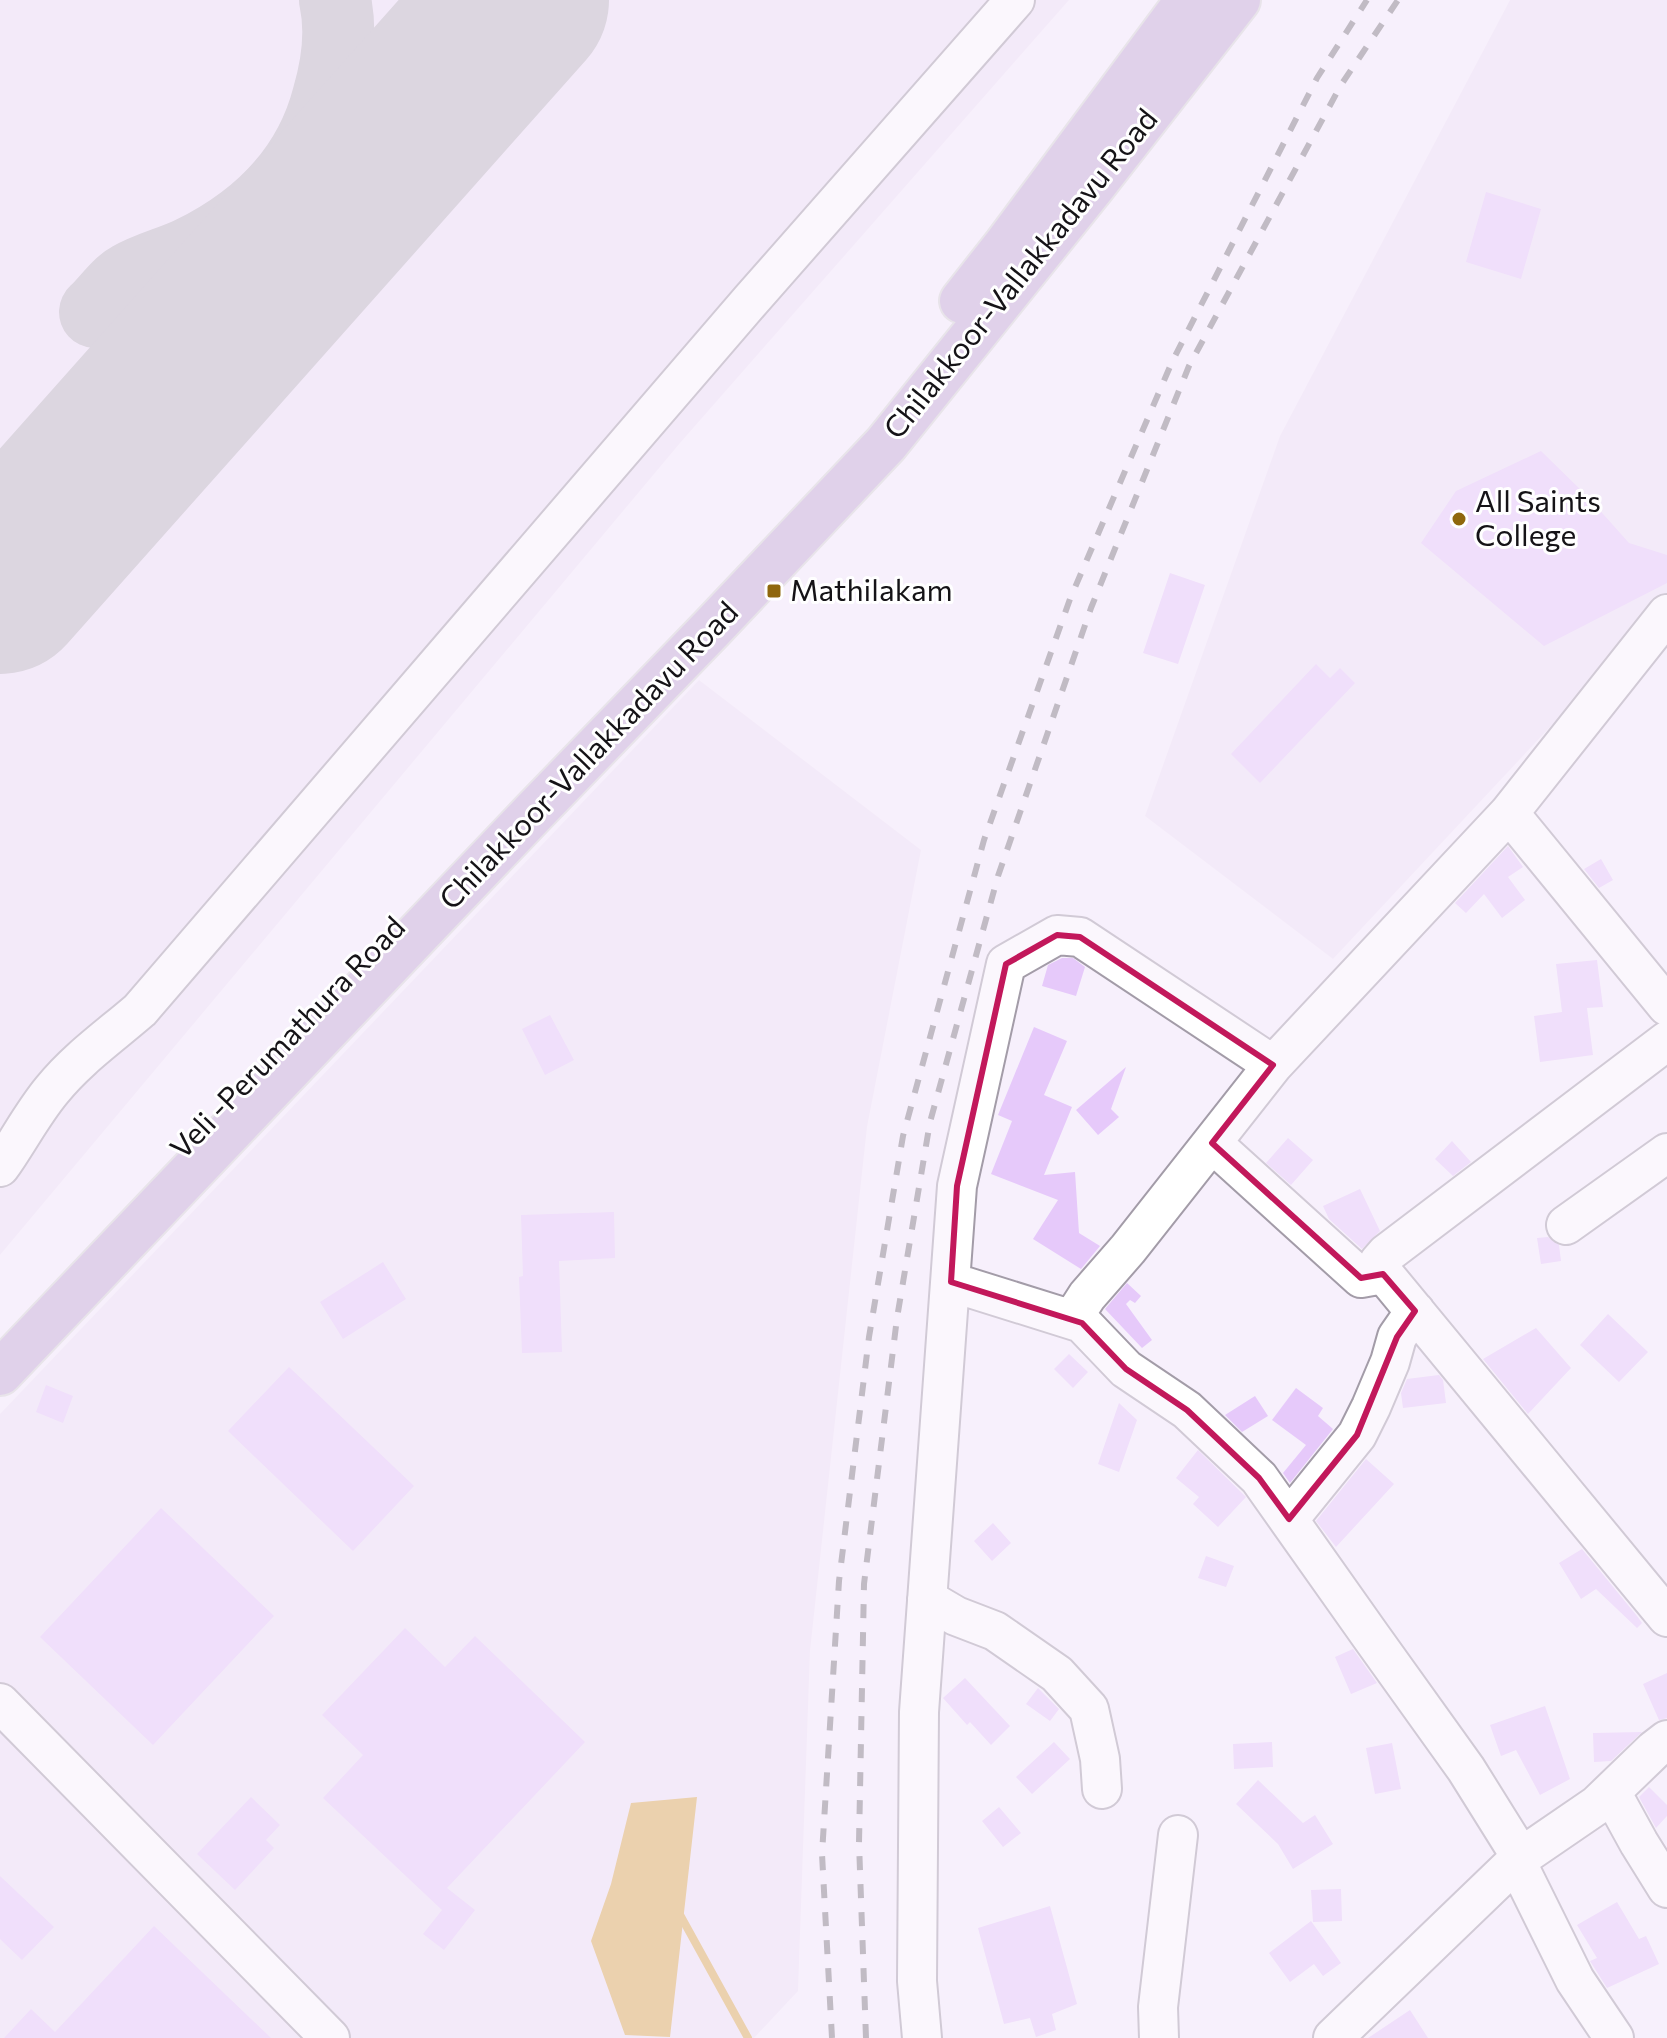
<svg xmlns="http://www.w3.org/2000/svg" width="1667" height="2038" viewBox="0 0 1667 2038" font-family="Commissioner,sans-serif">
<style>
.built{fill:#eee3f6}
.water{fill:#dcab51}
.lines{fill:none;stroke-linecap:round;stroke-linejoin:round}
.stream{stroke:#dcab51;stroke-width:8}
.taxiway{stroke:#bab5bf;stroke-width:72}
.runway{stroke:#bab5bf;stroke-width:180}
.building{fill:#e6c9fa}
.minor-casing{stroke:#a39ca8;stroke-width:42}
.major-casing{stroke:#d5d5d5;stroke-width:48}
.minor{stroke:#fff;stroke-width:38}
.major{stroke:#c4acd4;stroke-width:44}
.rail{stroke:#7e7a82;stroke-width:6;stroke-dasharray:14 14;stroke-linecap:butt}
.marked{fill:none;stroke:#c2185b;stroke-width:6;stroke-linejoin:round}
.poi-dot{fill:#8f670d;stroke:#fff;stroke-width:3}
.labels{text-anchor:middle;stroke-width:6;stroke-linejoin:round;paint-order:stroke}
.street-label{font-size:30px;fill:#151317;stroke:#fff}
.poi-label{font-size:30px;fill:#151317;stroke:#fff;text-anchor:start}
</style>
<rect width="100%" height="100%" fill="#f7f0fc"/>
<path class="built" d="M 0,0 L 1069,0 L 680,443 L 0,1255 Z
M 1510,0 L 1667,0 L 1667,602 L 1333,959 L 1145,816 L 1280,436 Z
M 699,680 L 921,850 L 867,1127 L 810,1651 L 798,1991 L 754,2038 L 0,2038 L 0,1414 Z"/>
<path class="water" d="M 697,1797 L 670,2037 L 625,2035 L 591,1941 L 611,1884 L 631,1803 Z"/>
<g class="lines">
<path class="stream" d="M 679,1913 L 748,2038"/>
<path class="taxiway" d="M 95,312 C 106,302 117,285 130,278 C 149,267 172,262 192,252 C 259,219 309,170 328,97 C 337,66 342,32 335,0"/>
<path class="runway" d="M 0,584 L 519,0"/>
</g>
<path class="building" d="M 1486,192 L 1541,209 L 1521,279 L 1466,262 Z
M 1541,451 L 1587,496 L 1629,543 L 1667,555 L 1667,583 L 1544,646 L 1421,543 L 1456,491 Z
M 1170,573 L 1205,585 L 1178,664 L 1143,653 Z
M 1316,664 L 1330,678 L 1340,668 L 1355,683 L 1260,783 L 1231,754 Z
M 1508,846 L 1523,867 L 1508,877 L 1525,900 L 1502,918 L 1484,894 L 1466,913 L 1455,903 Z
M 1601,859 L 1613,880 L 1599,888 L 1584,869 Z
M 1062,958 L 1073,958 L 1085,967 L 1076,996 L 1042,986 L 1048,965 Z
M 1597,960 L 1603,1007 L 1587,1008 L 1593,1055 L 1540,1062 L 1534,1016 L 1562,1012 L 1556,964 Z
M 550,1015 L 574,1060 L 545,1075 L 522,1029 Z
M 1034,1027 L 1067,1041 L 1044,1095 L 1072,1107 L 1044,1175 L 1075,1172 L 1079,1233 L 1100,1246 L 1081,1269 L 1033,1239 L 1058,1200 L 991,1174 L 1012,1121 L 998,1115 Z
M 1126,1067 L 1111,1109 L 1119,1117 L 1098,1135 L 1076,1110 Z
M 1288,1138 L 1313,1160 L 1291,1185 L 1266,1163 Z
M 1452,1141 L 1471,1162 L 1453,1176 L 1435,1159 Z
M 1360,1189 L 1380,1231 L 1362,1249 L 1329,1219 L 1323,1206 Z
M 614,1212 L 615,1258 L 559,1261 L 562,1352 L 522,1353 L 519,1277 L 523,1276 L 521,1215 Z
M 1548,1237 L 1559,1245 L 1561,1261 L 1541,1264 L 1537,1238 Z
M 383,1262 L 406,1299 L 343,1339 L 320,1302 Z
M 1127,1283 L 1141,1296 L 1135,1303 L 1130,1300 L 1126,1304 L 1152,1340 L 1142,1348 L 1105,1309 Z
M 1608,1314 L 1648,1352 L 1619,1382 L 1580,1345 Z
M 1536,1328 L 1571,1368 L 1528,1414 L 1483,1359 Z
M 1069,1354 L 1088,1372 L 1073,1388 L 1054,1369 Z
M 289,1367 L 414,1486 L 353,1551 L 228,1431 Z
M 1439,1375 L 1443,1380 L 1446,1403 L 1403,1408 L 1401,1393 L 1407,1379 Z
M 46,1385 L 73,1396 L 63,1423 L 36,1412 Z
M 1296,1388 L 1323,1408 L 1318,1416 L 1333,1429 L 1290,1483 L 1283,1473 L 1306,1445 L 1272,1420 Z
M 1255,1396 L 1268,1416 L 1242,1432 L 1225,1415 Z
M 1119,1403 L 1137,1420 L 1119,1472 L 1098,1464 Z
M 1198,1450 L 1246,1497 L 1218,1527 L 1193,1504 L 1199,1497 L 1176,1478 Z
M 1366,1459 L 1394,1484 L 1336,1547 L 1316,1521 Z
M 161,1508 L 274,1616 L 153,1745 L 40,1637 Z
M 993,1523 L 1011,1543 L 992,1561 L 974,1541 Z
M 1582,1549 L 1637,1616 L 1642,1623 L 1637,1628 L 1596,1589 L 1581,1599 L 1559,1563 Z
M 1206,1556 L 1234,1566 L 1226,1587 L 1198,1578 Z
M 405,1628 L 445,1667 L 475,1636 L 585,1742 L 447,1888 L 475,1910 L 444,1950 L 423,1934 L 442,1910 L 323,1798 L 363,1755 L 322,1715 Z
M 1353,1649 L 1377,1683 L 1351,1694 L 1335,1657 Z
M 1667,1673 L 1667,1718 L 1659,1720 L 1643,1684 Z
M 965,1678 L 1010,1726 L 991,1745 L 970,1722 L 967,1725 L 943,1698 Z
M 1038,1688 L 1059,1709 L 1050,1721 L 1026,1704 Z
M 1545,1706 L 1570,1779 L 1540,1795 L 1516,1750 L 1501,1756 L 1490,1725 Z
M 1642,1732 L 1611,1761 L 1594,1762 L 1593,1733 Z
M 1054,1742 L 1070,1759 L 1032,1794 L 1016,1777 Z
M 1272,1742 L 1273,1767 L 1234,1769 L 1233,1744 Z
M 1392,1743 L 1401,1789 L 1375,1794 L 1366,1748 Z
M 1258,1780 L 1303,1823 L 1315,1815 L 1333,1844 L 1293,1869 L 1278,1844 L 1236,1804 Z
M 1649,1787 L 1667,1805 L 1667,1816 L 1656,1828 L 1639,1797 Z
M 251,1797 L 280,1825 L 266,1840 L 274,1848 L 235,1890 L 197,1854 Z
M 999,1807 L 1021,1833 L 1003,1847 L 982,1821 Z
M 0,1876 L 54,1927 L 22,1960 L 0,1939 Z
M 1341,1889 L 1342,1921 L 1313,1922 L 1311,1890 Z
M 1617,1902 L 1639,1939 L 1646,1936 L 1659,1964 L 1607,1988 L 1590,1961 L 1597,1958 L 1577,1925 Z
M 1050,1906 L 1077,2004 L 1052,2014 L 1056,2030 L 1036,2037 L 1030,2018 L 1004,2024 L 978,1928 Z
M 1311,1921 L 1341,1963 L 1323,1976 L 1314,1964 L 1290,1982 L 1269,1953 Z
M 154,1926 L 271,2038 L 4,2038 L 31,2009 L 55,2032 Z
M 1410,2010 L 1428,2038 L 1368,2038 Z"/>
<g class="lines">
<g class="minor-casing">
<path id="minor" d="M 1509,813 L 1667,1006
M 1667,1041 L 1386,1254 L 1379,1262 L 1379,1268 L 1667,1617
M 1273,1065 L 1128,1249 L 1087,1296 L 1078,1310 L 1082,1323 L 1126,1369 L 1187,1410 L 1259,1478 L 1370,1635 L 1466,1769 L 1521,1857
M 1212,1143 L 1361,1278 L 1383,1274
M 0,1167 C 18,1142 32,1114 52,1090 C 77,1059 110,1036 140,1010 L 751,300 L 1015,0
M 1566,1225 L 1667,1153
M 951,1282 L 1082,1323
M 1289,1519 L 1357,1435 L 1371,1407 L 1390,1362 L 1397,1337 L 1415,1311
M 927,1599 L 956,1616 L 995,1631 L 1057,1674 L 1089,1709 L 1100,1759 L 1102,1789
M 0,1703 L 330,2038
M 1611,1792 L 1639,1843 L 1667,1888
M 1516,1861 L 1575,1980 L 1614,2038
M 922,2038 L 917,1981 L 919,1712 L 957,1186 L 1006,964 L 1057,935 L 1080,937 L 1273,1065 L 1509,813 L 1667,614
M 1159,2038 L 1158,2007 L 1178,1835
M 1333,2038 L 1521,1857 L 1597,1805 L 1654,1750 L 1667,1740"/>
</g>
<g class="major-casing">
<path id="major" d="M 962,301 L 1006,245 L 1188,0
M 0,1373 L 534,812 L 712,628 L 886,444 L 1093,186 L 1238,0"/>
</g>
<use href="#minor" class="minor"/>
<use href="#major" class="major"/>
<path class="rail" d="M 832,2038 L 822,1854 L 839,1581 L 869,1337 L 903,1136 L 984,840 L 1070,599 L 1172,362 L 1317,78 L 1367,0
M 866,2038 L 859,1843 L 864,1584 L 897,1318 L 930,1122 L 998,876 L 1091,608 L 1189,366 L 1341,85 L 1398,0"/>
</g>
<path d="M0 0H1667V2038H0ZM 1057,935 L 1080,937 L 1273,1065 L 1212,1143 L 1361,1278 L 1383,1274 L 1415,1311 L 1397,1337 L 1357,1435 L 1289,1519 L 1259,1478 L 1187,1410 L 1126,1369 L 1082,1323 L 951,1282 L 957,1186 L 1006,964 Z" fill="#f7f0fc" fill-opacity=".55" fill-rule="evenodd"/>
<path class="marked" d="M 1057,935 L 1080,937 L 1273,1065 L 1212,1143 L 1361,1278 L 1383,1274 L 1415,1311 L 1397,1337 L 1357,1435 L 1289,1519 L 1259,1478 L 1187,1410 L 1126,1369 L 1082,1323 L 951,1282 L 957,1186 L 1006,964 Z"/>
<g class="poi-dot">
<circle cx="1459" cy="519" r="8"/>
<rect x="766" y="583" width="16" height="16" rx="4"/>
</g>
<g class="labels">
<g class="street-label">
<text transform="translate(1021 274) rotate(-51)" y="10">Chilakkoor-Vallakkadavu Road</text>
<text transform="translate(589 756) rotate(-46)" y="10">Chilakkoor-Vallakkadavu Road</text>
<text transform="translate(288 1038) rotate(-46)" y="10">Veli -Perumathura Road</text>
</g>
<g class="poi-label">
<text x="1475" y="512">All Saints<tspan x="1475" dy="34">College</tspan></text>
<text x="790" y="601">Mathilakam</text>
</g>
</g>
</svg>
